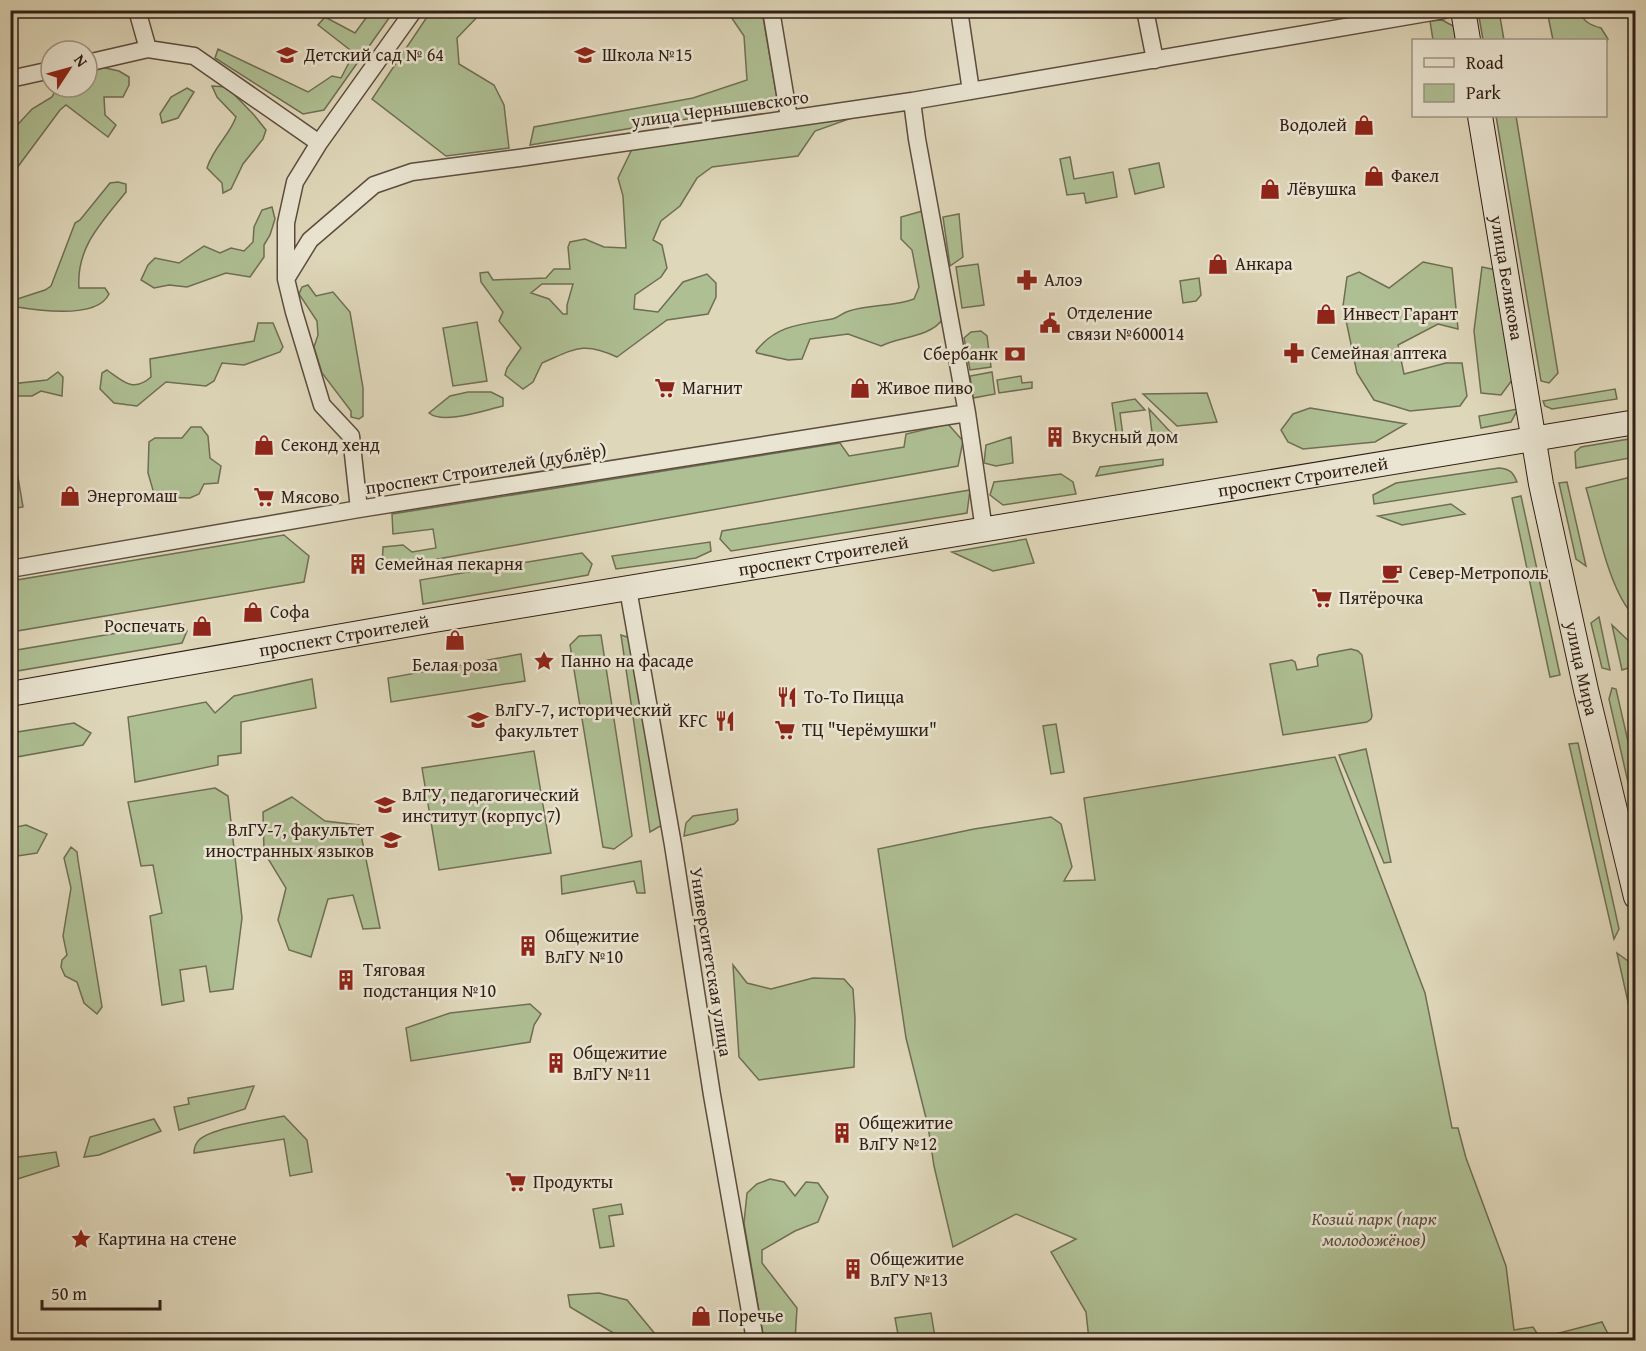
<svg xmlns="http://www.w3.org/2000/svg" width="1646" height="1351" font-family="'Gentium Book Plus',serif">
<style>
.green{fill:#aebf93;stroke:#6f6e54;stroke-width:1.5;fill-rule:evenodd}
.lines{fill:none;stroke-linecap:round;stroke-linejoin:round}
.street-casing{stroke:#5c4c3e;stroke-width:19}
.secondary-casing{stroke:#301e15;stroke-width:26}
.street{stroke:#eae5d2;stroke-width:16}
.secondary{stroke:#eae5d2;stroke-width:24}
.labels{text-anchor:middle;stroke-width:5;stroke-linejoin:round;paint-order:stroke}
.poi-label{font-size:18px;fill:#301e15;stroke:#eae5d2;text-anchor:start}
.street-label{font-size:18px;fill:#301e15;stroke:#eae5d2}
.park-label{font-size:18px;font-style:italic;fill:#564e3b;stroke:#eae5d2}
</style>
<rect width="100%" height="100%" fill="#dfd7ba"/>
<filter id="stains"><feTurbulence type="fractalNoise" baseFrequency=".00333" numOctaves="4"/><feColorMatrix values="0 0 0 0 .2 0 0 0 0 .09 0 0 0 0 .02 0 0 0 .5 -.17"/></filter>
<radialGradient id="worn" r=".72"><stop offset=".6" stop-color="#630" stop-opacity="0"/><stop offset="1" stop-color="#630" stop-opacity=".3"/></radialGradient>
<path class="green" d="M 371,11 L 394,11 L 324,110 L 303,114 L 215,58 L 218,49 L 308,92 L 332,76 L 341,78 L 354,53 L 318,25 L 325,17 L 355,33 Z
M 431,11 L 483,11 L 457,38 L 459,64 L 494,85 L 504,105 L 509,148 L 446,156 L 372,99 Z
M 727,11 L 762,11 L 778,104 L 530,145 L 534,127 L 693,98 L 747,80 L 744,36 Z
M 1478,11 L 1499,11 L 1504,40 L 1483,40 Z
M 1547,11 L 1579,11 C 1584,22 1590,25 1601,28 L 1608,39 L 1606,42 L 1606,40 L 1553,40 Z
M 1442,20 L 1455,27 L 1457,40 L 1433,40 L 1430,21 Z
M 101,67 L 119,71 L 129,77 L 129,85 L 123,97 L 104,97 L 105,115 L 116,125 L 108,137 L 66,105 L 60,110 L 11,176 L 10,133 L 32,109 L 52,97 L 57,87 L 87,87 L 87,71 Z
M 212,86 L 227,87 L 254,115 L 266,130 L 263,139 L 243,164 L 231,189 L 223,193 L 222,183 L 207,168 C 213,148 229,136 236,117 L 217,97 Z
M 187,88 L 194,92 L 178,118 L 162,123 L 160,114 L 171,97 Z
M 874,110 L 815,131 L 798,156 L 712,167 L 697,178 L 680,206 L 661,221 L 653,240 L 662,245 L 667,268 L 661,277 L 635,295 L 634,309 L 658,312 L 683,282 L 707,274 L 716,283 L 716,297 L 708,314 L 667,320 L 617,357 C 583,341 575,349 542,363 L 533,382 L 523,389 L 505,375 L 507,368 L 521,348 L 499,321 L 503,312 L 481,282 L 480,273 L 488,272 L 493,280 L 546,278 L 554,269 L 570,269 L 568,247 L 570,242 L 585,239 L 604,247 L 626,248 L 623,196 L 618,178 L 634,145 ZM 542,284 L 573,284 L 567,305 L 567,314 L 563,314 L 549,299 L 531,293 Z
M 1496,116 L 1516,116 L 1558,373 L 1549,383 L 1541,381 Z
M 1070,157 L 1074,179 L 1113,172 L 1117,197 L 1086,203 L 1084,193 L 1067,195 L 1060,159 Z
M 1159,163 L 1164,187 L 1135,194 L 1129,169 Z
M 118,182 L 126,184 L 126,192 C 102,222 76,247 79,288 L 105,288 L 109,294 C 97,320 34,310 11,306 L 11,301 L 45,290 L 51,286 L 75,223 L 80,220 L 110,183 Z
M 272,207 L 275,219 L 270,235 L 264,245 L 264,257 L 250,277 L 226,273 L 187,287 L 169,285 L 154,288 L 141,280 L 148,265 L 155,258 L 179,263 L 204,246 L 220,253 L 231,248 L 244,251 L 253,242 L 254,227 L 262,210 Z
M 926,210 L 943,319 C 929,338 900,336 881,346 L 848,334 L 810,339 L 802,359 L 788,360 L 757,353 L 756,351 C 776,325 802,324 832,319 C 838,318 842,313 849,311 C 870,304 893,307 914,299 L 919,287 L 912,250 L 901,239 L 901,217 Z
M 959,214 L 963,257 L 950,266 L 943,217 Z
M 1423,262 L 1452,268 L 1458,329 L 1438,324 L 1398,345 L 1404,374 L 1446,363 L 1462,363 L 1467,396 L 1460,406 L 1410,411 L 1374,400 L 1357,373 L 1343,306 L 1347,277 L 1359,272 L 1389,288 Z
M 978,264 L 984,305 L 962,308 L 956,267 Z
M 1482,267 L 1496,270 L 1515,376 L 1501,395 L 1481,393 L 1474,331 Z
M 1199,278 L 1201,295 L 1196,301 L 1183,303 L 1180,281 Z
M 308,285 L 316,296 L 333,292 L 350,312 L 363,388 L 363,416 L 359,419 L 351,417 L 351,411 L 322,373 L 314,347 L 318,335 L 317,321 L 299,294 L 302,287 Z
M 477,322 L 487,381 L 453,386 L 443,328 Z
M 258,323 L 273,323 L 283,347 L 280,352 L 244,365 L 222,363 L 214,381 L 206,386 L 166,382 L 137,406 L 114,403 L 100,389 L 102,373 L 107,370 C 123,381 133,393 151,377 L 150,359 L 254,341 Z
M 981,331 L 987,336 L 991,367 L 970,370 L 964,338 L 971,332 Z
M 58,372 L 63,377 L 62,396 L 41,391 L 32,396 L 11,396 L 11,384 L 47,380 Z
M 992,372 L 995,394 L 973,398 L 970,376 Z
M 1021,376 L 1022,383 L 1032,382 L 1032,388 L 999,393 L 997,380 Z
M 1615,389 L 1617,399 L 1552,409 L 1545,406 L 1543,401 Z
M 468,392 L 491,392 L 503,398 L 503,406 C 485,410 443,425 429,413 L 450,396 Z
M 1207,393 L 1217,422 L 1177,426 L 1143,394 Z
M 1135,399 L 1145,410 L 1120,413 L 1124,444 L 1118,445 L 1112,403 Z
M 1310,408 L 1406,424 L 1375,442 L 1303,449 L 1288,442 L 1281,430 L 1293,414 Z
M 1149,409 L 1177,439 L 1153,440 Z
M 1518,409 L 1511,422 L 1481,428 L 1479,416 Z
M 948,424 L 963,441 L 958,466 L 382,569 L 383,547 L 403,545 L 412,552 L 436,548 L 433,529 L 393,534 L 392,514 L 840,443 L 849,456 L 904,447 L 906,434 Z
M 191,427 L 201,427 L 208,436 L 210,458 L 221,466 L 218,483 L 204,484 L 199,494 L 190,498 L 155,497 L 148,473 L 149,442 L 155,438 L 182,438 Z
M 1011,437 L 1013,463 L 996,466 L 984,463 L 986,445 Z
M 1635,438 L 1635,457 L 1576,468 L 1575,452 L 1581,447 Z
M 1163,459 L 1163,465 L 1096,476 L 1100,467 Z
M 16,466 L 23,507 L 11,509 L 11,467 Z
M 1499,468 C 1510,469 1513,472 1517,482 L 1374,504 L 1373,495 L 1396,483 Z
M 1061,474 L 1073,482 L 1076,494 L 1003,505 L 990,495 L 994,482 Z
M 1635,476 L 1636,476 L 1635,617 C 1609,592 1597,524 1586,488 Z
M 1567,482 L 1586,566 L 1576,559 L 1559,483 Z
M 970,490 L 967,513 L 731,551 L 720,539 L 722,531 Z
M 1521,496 L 1560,675 L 1550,677 L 1512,498 Z
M 1451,504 L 1465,514 L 1402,525 L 1378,516 Z
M 284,535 L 309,556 L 304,582 L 11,632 L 11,581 Z
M 1026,539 L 1034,563 L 993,571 L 952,552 Z
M 710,542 L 711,551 L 696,558 L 616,569 L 612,556 Z
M 582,553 L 592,564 L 588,575 L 423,604 L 420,580 Z
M 1599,617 L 1610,670 L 1602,668 L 1591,623 Z
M 182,622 L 187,631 L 182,643 L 11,672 L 11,651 Z
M 1612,625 L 1635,647 L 1635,666 L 1622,670 Z
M 601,635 L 632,836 L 614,849 L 603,847 L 570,645 L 579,636 Z
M 621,635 L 633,639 L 662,825 L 650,832 Z
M 1351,649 L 1358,651 L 1362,655 L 1372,716 L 1371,719 L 1367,722 L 1283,735 L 1270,664 L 1292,660 L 1295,662 L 1297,670 L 1318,666 L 1317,658 L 1319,655 Z
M 521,654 L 525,681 L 391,702 L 388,678 Z
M 312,679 L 316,708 L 241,722 L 241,753 L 218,756 L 218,765 L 135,782 L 128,717 L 206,702 L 215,713 L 234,696 Z
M 1612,688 L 1616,689 L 1635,772 L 1635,813 L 1609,699 Z
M 74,723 L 91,733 L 83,745 L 11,758 L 11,733 Z
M 1056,724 L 1064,772 L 1051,774 L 1043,726 Z
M 1578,743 L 1619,929 L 1614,939 L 1569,744 Z
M 1366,749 L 1391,862 L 1384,863 L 1339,755 Z
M 534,751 L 551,853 L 439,870 L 422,768 Z
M 1335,757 L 1425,993 L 1452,1128 L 1458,1128 L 1466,1158 L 1506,1266 L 1514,1330 L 1533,1327 L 1540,1338 L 1602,1322 L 1611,1340 L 1089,1340 L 1086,1312 L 1051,1252 L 1076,1239 L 1016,1214 L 953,1247 L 934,1166 L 928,1126 L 906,1038 L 878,849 L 974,829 L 1051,817 L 1061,824 L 1072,867 L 1064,881 L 1095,880 L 1084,798 Z
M 215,788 L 228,796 L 242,918 L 233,989 L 210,992 L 206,966 L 180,970 L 184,1001 L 162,1005 L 150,916 L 162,913 L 153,865 L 141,866 L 128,802 Z
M 292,797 L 325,821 L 359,825 L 380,928 L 363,929 L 353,895 L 328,899 L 311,957 L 289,950 L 278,920 L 286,888 L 264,852 L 263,812 Z
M 737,809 L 738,820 L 734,824 L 684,836 L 686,823 L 693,816 Z
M 26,825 L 47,834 L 37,853 L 11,857 L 11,828 Z
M 71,847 L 77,852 L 78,860 L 102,1007 L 97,1014 L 84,1003 L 77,982 L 65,976 L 61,967 L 62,960 L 67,955 L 63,936 L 71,888 L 64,858 Z
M 641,861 L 645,893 L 637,893 L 634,881 L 562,894 L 561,876 Z
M 1617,953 L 1628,961 L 1635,993 L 1635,1033 Z
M 733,965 L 747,983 L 771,989 L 813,978 L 844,979 L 853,989 L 855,1018 L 854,1067 L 759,1080 L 739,1057 Z
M 530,1004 L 541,1014 L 534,1025 L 530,1042 L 411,1061 L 406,1028 L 450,1013 Z
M 254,1086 L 245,1109 L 179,1130 L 174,1107 L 189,1104 L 188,1098 Z
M 284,1116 L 307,1140 L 312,1172 L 290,1176 L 284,1139 L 194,1153 C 194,1147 195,1144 199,1140 C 211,1128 265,1120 284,1116 Z
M 154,1119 L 161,1131 L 99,1155 L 84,1157 L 90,1137 Z
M 56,1152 L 59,1166 L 11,1181 L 11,1158 Z
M 770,1179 L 784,1182 L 795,1196 L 806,1182 L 818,1183 L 828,1197 L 818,1222 L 795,1231 L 762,1250 L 762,1263 L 797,1308 L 795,1340 L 764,1340 L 744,1223 L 747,1193 L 757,1184 Z
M 621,1204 L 623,1214 L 609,1216 L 614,1246 L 600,1248 L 593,1209 Z
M 599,1293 L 627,1300 L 656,1335 L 674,1340 L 625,1340 L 570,1307 L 568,1295 Z
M 931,1313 L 935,1337 L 899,1340 L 895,1318 Z"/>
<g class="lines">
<g class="street-casing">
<path id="street" d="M 137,10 L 148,49
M 771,10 L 789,118
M 959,10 L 971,91
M 1145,10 L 1155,60
M 87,63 L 148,49 L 194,56 L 319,143
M 10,79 L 51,70
M 912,101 L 917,139 L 967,413 L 984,530
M 286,279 L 310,240 L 374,185 L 412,172 L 519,158 L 912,101 L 1444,10
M 359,509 L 351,436 L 322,405 L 294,312 L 286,279 L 286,223 L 295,182 L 319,143 L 414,10
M 10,569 L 359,509 L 967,413
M 628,589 L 673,845 L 712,1095 L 755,1340"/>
</g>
<g class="secondary-casing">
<g id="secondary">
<path d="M 1463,10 L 1468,40"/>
<path id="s1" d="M 1480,116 L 1541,484 L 1586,690 L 1636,897"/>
<path id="s2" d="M 10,694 L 434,620 L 1636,422"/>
</g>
</g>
<use href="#street" class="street"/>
<use href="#secondary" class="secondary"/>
</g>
<defs>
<g id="school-bare" transform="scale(1.62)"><path d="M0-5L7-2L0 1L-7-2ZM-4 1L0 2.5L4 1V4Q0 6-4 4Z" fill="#8f2418" stroke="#eae5d2" stroke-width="2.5" paint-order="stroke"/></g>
<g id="shop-bare" transform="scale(1.62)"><path d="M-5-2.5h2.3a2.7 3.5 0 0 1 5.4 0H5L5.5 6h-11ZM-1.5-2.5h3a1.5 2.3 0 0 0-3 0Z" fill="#8f2418" stroke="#eae5d2" stroke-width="2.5" paint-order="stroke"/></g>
<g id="pharmacy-bare" transform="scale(1.62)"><path d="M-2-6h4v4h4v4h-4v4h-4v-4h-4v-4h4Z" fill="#8f2418" stroke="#eae5d2" stroke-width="2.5" paint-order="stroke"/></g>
<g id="civic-bare" transform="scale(1.62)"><path d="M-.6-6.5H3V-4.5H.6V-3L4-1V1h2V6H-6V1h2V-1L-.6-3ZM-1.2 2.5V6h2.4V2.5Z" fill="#8f2418" stroke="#eae5d2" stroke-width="2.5" paint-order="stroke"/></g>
<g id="bank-bare" transform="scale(1.62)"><path d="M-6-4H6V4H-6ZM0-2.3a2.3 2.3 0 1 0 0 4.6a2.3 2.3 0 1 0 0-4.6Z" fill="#8f2418" stroke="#eae5d2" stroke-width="2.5" paint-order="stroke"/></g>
<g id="supermarket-bare" transform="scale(1.62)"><path d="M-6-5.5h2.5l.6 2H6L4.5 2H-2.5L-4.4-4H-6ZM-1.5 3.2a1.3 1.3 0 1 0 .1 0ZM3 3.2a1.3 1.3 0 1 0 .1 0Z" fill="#8f2418" stroke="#eae5d2" stroke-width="2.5" paint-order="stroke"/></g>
<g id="building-bare" transform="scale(1.62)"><path d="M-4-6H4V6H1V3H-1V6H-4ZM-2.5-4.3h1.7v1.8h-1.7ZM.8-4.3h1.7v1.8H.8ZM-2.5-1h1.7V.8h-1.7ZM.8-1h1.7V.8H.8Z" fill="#8f2418" stroke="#eae5d2" stroke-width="2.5" paint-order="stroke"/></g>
<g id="cafe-bare" transform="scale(1.62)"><path d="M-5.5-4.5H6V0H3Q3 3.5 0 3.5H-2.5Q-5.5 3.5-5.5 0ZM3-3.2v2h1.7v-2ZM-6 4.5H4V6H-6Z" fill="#8f2418" stroke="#eae5d2" stroke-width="2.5" paint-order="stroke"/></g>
<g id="sight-bare" transform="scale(1.62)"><path d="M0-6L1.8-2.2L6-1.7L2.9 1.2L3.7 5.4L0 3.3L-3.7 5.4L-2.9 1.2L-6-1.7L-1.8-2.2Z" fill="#8f2418" stroke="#eae5d2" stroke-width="2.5" paint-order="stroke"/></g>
<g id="restaurant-bare" transform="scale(1.62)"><path d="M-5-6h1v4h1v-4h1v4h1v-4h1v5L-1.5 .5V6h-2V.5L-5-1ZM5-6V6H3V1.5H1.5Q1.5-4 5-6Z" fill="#8f2418" stroke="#eae5d2" stroke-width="2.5" paint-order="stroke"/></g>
<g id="university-bare" transform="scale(1.62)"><path d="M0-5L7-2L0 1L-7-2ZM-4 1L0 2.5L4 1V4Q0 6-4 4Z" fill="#8f2418" stroke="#eae5d2" stroke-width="2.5" paint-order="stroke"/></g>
</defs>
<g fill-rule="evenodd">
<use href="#school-bare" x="287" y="55"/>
<use href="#school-bare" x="585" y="55"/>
<use href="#shop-bare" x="1364" y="125"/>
<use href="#shop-bare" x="1374" y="176"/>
<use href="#shop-bare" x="1270" y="189"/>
<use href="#shop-bare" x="1218" y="264"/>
<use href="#pharmacy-bare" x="1027" y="280"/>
<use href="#shop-bare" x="1326" y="314"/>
<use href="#civic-bare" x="1050" y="323"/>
<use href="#pharmacy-bare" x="1294" y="353"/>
<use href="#bank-bare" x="1015" y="354"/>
<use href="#supermarket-bare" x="665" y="388"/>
<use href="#shop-bare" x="860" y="388"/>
<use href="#building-bare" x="1055" y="437"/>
<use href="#shop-bare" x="264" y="445"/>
<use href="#shop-bare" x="70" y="496"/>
<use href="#supermarket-bare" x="264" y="497"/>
<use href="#building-bare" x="358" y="564"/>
<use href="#cafe-bare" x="1392" y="573"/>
<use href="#supermarket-bare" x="1322" y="598"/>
<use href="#shop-bare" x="253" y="612"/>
<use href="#shop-bare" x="202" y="626"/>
<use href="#shop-bare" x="455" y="640"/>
<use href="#sight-bare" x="544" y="661"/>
<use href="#restaurant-bare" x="787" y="697"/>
<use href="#university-bare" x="478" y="720"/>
<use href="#restaurant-bare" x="725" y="721"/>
<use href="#supermarket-bare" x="785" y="730"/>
<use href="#university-bare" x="385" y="805"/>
<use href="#university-bare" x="391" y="840"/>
<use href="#building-bare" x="528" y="946"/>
<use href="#building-bare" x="346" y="980"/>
<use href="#building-bare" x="556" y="1063"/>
<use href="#building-bare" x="842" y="1133"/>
<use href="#supermarket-bare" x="516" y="1182"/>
<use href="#sight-bare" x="81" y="1239"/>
<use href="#building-bare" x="853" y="1269"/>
<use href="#shop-bare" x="701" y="1316"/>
</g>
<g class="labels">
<g class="poi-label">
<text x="304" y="61">Детский сад № 64</text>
<text x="602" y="61">Школа №15</text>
<text x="1347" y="131" text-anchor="end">Водолей</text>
<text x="1391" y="182">Факел</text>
<text x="1287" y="195">Лёвушка</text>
<text x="1235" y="270">Анкара</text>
<text x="1044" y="286">Алоэ</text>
<text x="1067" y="319">Отделение<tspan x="1067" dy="21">связи №600014</tspan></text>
<text x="1343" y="320">Инвест Гарант</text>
<text x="1311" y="359">Семейная аптека</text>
<text x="998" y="360" text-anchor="end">Сбербанк</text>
<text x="682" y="394">Магнит</text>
<text x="877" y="394">Живое пиво</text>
<text x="1072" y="443">Вкусный дом</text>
<text x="281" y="451">Секонд хенд</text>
<text x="87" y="502">Энергомаш</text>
<text x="281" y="503">Мясово</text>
<text x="375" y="570">Семейная пекарня</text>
<text x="1409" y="579">Север-Метрополь</text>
<text x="1339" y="604">Пятёрочка</text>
<text x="270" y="618">Софа</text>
<text x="185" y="632" text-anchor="end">Роспечать</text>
<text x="561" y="667">Панно на фасаде</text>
<text x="455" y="671" text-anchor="middle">Белая роза</text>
<text x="804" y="703">То-То Пицца</text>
<text x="495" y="716">ВлГУ-7, исторический<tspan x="495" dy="21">факультет</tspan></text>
<text x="708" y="727" text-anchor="end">KFC</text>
<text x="802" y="736">ТЦ "Черёмушки"</text>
<text x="402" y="801">ВлГУ, педагогический<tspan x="402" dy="21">институт (корпус 7)</tspan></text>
<text x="374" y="836" text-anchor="end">ВлГУ-7, факультет<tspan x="374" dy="21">иностранных языков</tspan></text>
<text x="545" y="942">Общежитие<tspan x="545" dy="21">ВлГУ №10</tspan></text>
<text x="363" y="976">Тяговая<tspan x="363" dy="21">подстанция №10</tspan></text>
<text x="573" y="1059">Общежитие<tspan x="573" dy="21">ВлГУ №11</tspan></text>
<text x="859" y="1129">Общежитие<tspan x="859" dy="21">ВлГУ №12</tspan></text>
<text x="533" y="1188">Продукты</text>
<text x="98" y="1245">Картина на стене</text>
<text x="870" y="1265">Общежитие<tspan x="870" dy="21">ВлГУ №13</tspan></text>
<text x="718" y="1322">Поречье</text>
</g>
<g class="street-label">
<text transform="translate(720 109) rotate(-8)" y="6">улица Чернышевского</text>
<text dy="6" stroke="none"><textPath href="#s1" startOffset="164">улица Белякова</textPath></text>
<text transform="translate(486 469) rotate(-9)" y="6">проспект Строителей (дублёр)</text>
<text dy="6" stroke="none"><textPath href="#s2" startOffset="1311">проспект Строителей</textPath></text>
<text dy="6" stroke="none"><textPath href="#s2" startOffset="825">проспект Строителей</textPath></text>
<text dy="6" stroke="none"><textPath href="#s2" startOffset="339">проспект Строителей</textPath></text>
<text dy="6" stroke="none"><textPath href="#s1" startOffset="562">улица Мира</textPath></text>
<text transform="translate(711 962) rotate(81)" y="6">Университетская улица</text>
</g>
<g class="park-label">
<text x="1374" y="1225">Козий парк (парк<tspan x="1374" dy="21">молодожёнов)</tspan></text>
</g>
</g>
<rect width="1646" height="1351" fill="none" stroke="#dfd7ba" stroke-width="36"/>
<rect x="12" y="12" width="1622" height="1327" fill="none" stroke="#301e15" stroke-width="3"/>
<rect x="18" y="18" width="1610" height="1315" fill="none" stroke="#301e15" stroke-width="1.5"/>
<rect x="1412" y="39" width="195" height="78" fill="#eae5d2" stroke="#a09586" stroke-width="1.5"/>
<rect x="1424" y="58" width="30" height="9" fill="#eae5d2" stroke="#a09586" stroke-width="1.5"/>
<text x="1466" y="69" font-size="18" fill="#301e15">Road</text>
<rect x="1424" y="84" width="30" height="18" fill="#aebf93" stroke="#a09586" stroke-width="1.5"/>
<text x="1466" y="99" font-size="18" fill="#301e15">Park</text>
<g transform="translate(69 69) rotate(54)"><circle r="28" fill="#eae5d2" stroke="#a09586" stroke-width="1.5"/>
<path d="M0-4.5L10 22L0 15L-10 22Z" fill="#8f2418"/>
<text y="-9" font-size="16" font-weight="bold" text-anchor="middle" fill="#301e15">N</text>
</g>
<path d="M42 1300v9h118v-9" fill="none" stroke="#301e15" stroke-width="3"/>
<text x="51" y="1300" font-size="18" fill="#301e15" stroke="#eae5d2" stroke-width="4.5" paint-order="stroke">50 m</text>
<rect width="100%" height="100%" filter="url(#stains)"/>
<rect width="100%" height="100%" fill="url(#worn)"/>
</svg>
